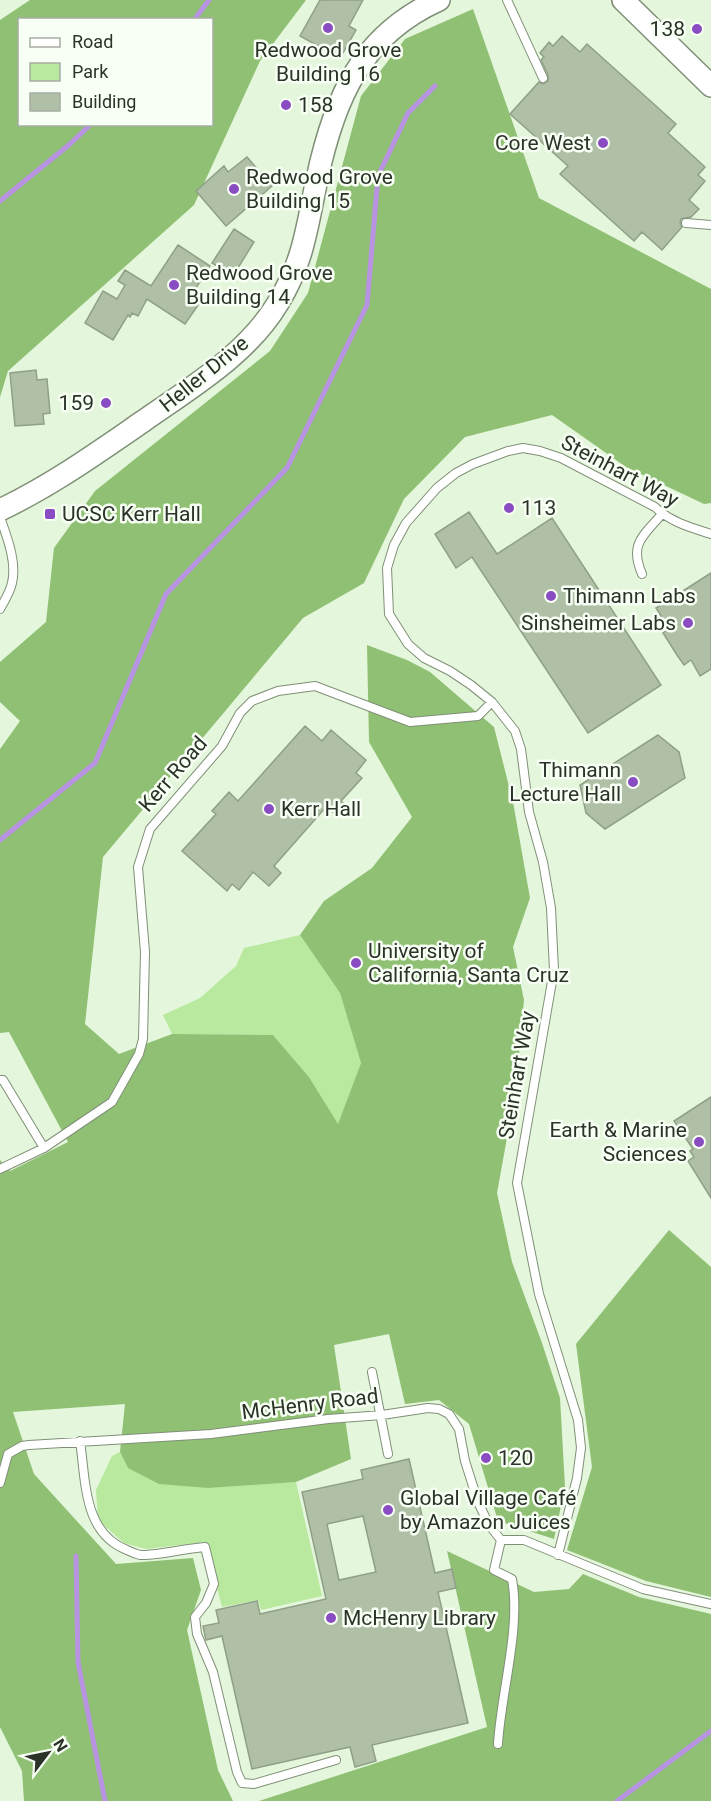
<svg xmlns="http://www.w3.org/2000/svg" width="711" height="1801" font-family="Roboto,sans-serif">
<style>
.green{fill:#b8e99e}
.forest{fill:#8fc073;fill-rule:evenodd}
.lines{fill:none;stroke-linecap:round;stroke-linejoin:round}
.stream{stroke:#b793e1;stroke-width:5}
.building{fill:#afc0a6;stroke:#8fa087;stroke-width:1.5;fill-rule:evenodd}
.service-casing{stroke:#809078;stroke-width:10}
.secondary-casing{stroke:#809078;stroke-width:24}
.service{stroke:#fff;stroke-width:8}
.secondary{stroke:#fff;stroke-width:21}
.poi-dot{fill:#8a4cc2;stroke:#f8fff4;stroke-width:2}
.labels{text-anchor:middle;stroke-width:5;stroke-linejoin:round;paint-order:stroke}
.poi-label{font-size:21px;fill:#2b3228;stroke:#f8fff4;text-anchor:start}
.street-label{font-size:21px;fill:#2b3228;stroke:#f8fff4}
</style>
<rect width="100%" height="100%" fill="#e4f6db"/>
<path class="green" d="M 300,935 L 340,993 L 361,1063 L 338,1125 L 309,1077 L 273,1035 L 172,1034 L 163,1015 L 200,998 L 236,966 L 244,948 Z
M 120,1452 L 128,1468 L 209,1488 L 296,1482 L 322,1596 L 261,1610 L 258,1600 L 222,1607 L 205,1542 L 146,1549 L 124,1543 L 98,1520 L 96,1490 L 112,1456 Z"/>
<path class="forest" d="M 30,0 L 306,0 L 260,61 L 194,205 L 8,371 L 0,397 L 0,20 ZM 20,20 L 212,20 L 212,124 L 20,124 Z
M 473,9 L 539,198 L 711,289 L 711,503 L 704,504 L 626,467 L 552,415 L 465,437 L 404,499 L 364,583 L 303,618 L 103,857 L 85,1024 L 119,1054 L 172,1034 L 273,1035 L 309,1077 L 338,1124 L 361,1063 L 340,993 L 300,935 L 324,901 L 372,868 L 412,817 L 369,742 L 367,645 L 407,660 L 430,672 L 494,727 L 513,802 L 530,898 L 513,947 L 524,1000 L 516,1088 L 497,1193 L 512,1262 L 542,1343 L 560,1398 L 565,1487 L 554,1539 L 498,1521 L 469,1424 L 439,1400 L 405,1404 L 389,1334 L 334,1345 L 351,1459 L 296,1482 L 209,1488 L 159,1484 L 128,1468 L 120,1452 L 125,1404 L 13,1412 L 34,1474 L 116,1564 L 193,1558 L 201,1590 L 187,1630 L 218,1770 L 233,1801 L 24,1801 L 22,1771 L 0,1727 L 0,1160 L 10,1171 L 68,1142 L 9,1032 L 0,1033 L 0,749 L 20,721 L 0,702 L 0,662 L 46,622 L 54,548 L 95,491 L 270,351 L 308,293 L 361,96 L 405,39 Z
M 669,1230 L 711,1267 L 711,1597 L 646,1581 L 567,1550 L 592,1467 L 576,1344 Z
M 447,1551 L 534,1592 L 569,1589 L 583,1574 L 639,1597 L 711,1614 L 711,1801 L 259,1801 L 487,1727 Z"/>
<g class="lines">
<path class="stream" d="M 194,20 L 209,0
M 0,201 L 70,144 L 91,124
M 0,840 L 95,763 L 166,594 L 287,468 L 367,305 L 378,176 L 408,113 L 435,86
M 76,1556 L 78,1662 L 105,1801
M 617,1801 L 711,1731"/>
</g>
<path class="building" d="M 320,0 L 363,0 L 349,26 L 356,30 L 340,58 L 300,36 Z
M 562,36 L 580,52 L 587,44 L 676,124 L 668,133 L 705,167 L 698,175 L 705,181 L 689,200 L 699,209 L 691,217 L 681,219 L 680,223 L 682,227 L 662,250 L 642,232 L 634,241 L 560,174 L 568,166 L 510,114 L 539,82 L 543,84 L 548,81 L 548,75 L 541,60 L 544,57 L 540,53 L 549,42 L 553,46 Z
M 247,157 L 272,186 L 226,226 L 196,191 L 224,166 L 228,172 Z
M 234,229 L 254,242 L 233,276 L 212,263 Z
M 178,245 L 210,266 L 194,291 L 196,292 L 193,296 L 201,301 L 185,324 L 147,299 L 138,316 L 132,313 L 130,317 L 128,315 L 113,340 L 85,323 L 103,291 L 117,299 L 125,285 L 118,281 L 125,270 L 151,286 Z
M 36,370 L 37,380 L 47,379 L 50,413 L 43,414 L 44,424 L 15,426 L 10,373 Z
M 469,512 L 497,554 L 552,518 L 661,685 L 588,733 L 472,557 L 456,568 L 435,534 Z
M 711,573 L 711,669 L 700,676 L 691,660 L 684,665 L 677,655 L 663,633 L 669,629 L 656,608 Z
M 305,726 L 322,741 L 331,730 L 366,760 L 356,773 L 362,778 L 341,801 L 347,806 L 338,816 L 326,807 L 274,866 L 281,873 L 269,886 L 253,872 L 239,890 L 232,884 L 227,891 L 182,851 L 216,814 L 212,811 L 229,792 L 238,801 Z
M 658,735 L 679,752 L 685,778 L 605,829 L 586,813 L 580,785 Z
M 711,1097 L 711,1198 L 688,1161 L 694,1157 L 690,1151 L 693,1149 L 674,1121 Z
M 409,1459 L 435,1573 L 452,1569 L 456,1588 L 438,1592 L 468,1723 L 372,1745 L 376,1761 L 355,1767 L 350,1747 L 252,1769 L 222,1636 L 206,1640 L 203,1626 L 219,1623 L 216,1610 L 257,1601 L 260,1614 L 326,1599 L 302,1492 L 363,1479 L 361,1470 ZM 363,1516 L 376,1572 L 339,1580 L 327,1524 Z"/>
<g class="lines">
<g class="service-casing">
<path id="service" d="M 507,0 L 543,78
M 686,223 L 711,225
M 0,517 C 7,537 17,562 12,583 C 10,592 4,602 0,609
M 642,574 C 629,544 643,536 662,514
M 0,1080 L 3,1080 L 44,1148
M 0,1169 L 44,1148 L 112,1102 L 139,1054 L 143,1039 L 145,952 L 138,867 L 150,829 L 222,746 L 240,713 L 252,701 L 278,691 L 315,686 L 410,722 L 478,716 L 492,702
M 372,1372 L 388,1454
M 80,1441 C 86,1481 83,1533 127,1550 C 131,1552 136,1554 140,1555 C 157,1556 187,1548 205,1547 L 214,1584 L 206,1603 L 195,1617 L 197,1634 L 213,1672 L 237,1772 L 242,1783 L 254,1784 L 336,1760
M 0,1483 L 8,1454 L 22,1446 L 29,1445 L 211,1434 L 328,1419 L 382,1415 L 428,1408 L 439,1409 L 449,1414 L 459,1429 L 465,1461 L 478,1502 L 489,1525 L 501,1540 L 524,1540 L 643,1589 L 711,1604
M 558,1555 L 577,1478 L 581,1448 L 578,1420 L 539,1294 L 517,1183 L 554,970 L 551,908 L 543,862 L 529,812 L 521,749 L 515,731 L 492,702 L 471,685 L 450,671 L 424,658 L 408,644 L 389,614 L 387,568 L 394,545 L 406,523 L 437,488 L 456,473 L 473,464 L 508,451 L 523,448 L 540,451 L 561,458 L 655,507 C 670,522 692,528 711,534
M 498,1744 C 501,1693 521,1628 512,1579 L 494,1570 L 501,1540"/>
</g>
<g class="secondary-casing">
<path id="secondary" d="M 623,0 L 711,86
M 0,510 C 52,485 94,455 142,422 C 190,388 247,355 278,303 C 304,261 307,226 317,179 C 334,99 361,35 439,0"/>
</g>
<use href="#service" class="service"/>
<use href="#secondary" class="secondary"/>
</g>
<g class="poi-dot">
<circle cx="328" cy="28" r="6"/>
<circle cx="697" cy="29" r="6"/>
<circle cx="286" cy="105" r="6"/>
<circle cx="603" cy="143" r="6"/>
<circle cx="234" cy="189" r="6"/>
<circle cx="174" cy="285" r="6"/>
<circle cx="106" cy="403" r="6"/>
<circle cx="509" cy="508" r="6"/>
<rect x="44" y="508" width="12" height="12" rx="3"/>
<circle cx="551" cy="596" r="6"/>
<circle cx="688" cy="623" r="6"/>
<circle cx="633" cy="782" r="6"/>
<circle cx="269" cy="809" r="6"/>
<circle cx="356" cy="963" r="6"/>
<circle cx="699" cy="1142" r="6"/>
<circle cx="486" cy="1458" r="6"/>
<circle cx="388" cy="1510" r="6"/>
<circle cx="331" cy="1618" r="6"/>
</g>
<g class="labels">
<g class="poi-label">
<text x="685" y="36" text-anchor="end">138</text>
<text x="328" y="57" text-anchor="middle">Redwood Grove<tspan x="328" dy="24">Building 16</tspan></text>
<text x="298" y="112">158</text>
<text x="591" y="150" text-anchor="end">Core West</text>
<text x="246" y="184">Redwood Grove<tspan x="246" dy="24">Building 15</tspan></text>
<text x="186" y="280">Redwood Grove<tspan x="186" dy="24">Building 14</tspan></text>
<text x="94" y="410" text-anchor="end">159</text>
<text x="521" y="515">113</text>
<text x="62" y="521">UCSC Kerr Hall</text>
<text x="563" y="603">Thimann Labs</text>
<text x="676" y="630" text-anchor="end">Sinsheimer Labs</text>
<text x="621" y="777" text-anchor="end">Thimann<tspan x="621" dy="24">Lecture Hall</tspan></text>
<text x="281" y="816">Kerr Hall</text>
<text x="368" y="958">University of<tspan x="368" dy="24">California, Santa Cruz</tspan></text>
<text x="687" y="1137" text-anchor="end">Earth &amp; Marine<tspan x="687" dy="24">Sciences</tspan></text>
<text x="498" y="1465">120</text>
<text x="400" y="1505">Global Village Café<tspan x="400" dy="24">by Amazon Juices</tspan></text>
<text x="343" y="1625">McHenry Library</text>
</g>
<g class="street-label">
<text transform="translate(204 374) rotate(-39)" y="7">Heller Drive</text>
<text transform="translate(620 471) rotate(28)" y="7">Steinhart Way</text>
<text transform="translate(173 774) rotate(-49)" y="7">Kerr Road</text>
<text transform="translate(517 1075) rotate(-80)" y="7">Steinhart Way</text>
<text transform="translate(310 1404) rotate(-7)" y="7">McHenry Road</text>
</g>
</g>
<rect x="18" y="18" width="195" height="108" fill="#f8fff4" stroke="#a6ada2" stroke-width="1.5"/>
<rect x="30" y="38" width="30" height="9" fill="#ffffff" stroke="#a6ada2" stroke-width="1.5"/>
<text x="72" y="48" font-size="18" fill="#2b3228">Road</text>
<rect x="30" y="63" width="30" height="18" fill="#b8e99e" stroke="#a6ada2" stroke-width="1.5"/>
<text x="72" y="78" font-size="18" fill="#2b3228">Park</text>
<rect x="30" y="93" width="30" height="18" fill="#afc0a6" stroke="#a6ada2" stroke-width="1.5"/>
<text x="72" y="108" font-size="18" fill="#2b3228">Building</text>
<g transform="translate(48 1753) rotate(58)" stroke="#f8fff4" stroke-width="4.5" paint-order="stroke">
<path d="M0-4.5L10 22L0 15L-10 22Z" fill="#2b3228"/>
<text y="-9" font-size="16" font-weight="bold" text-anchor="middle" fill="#2b3228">N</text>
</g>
</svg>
